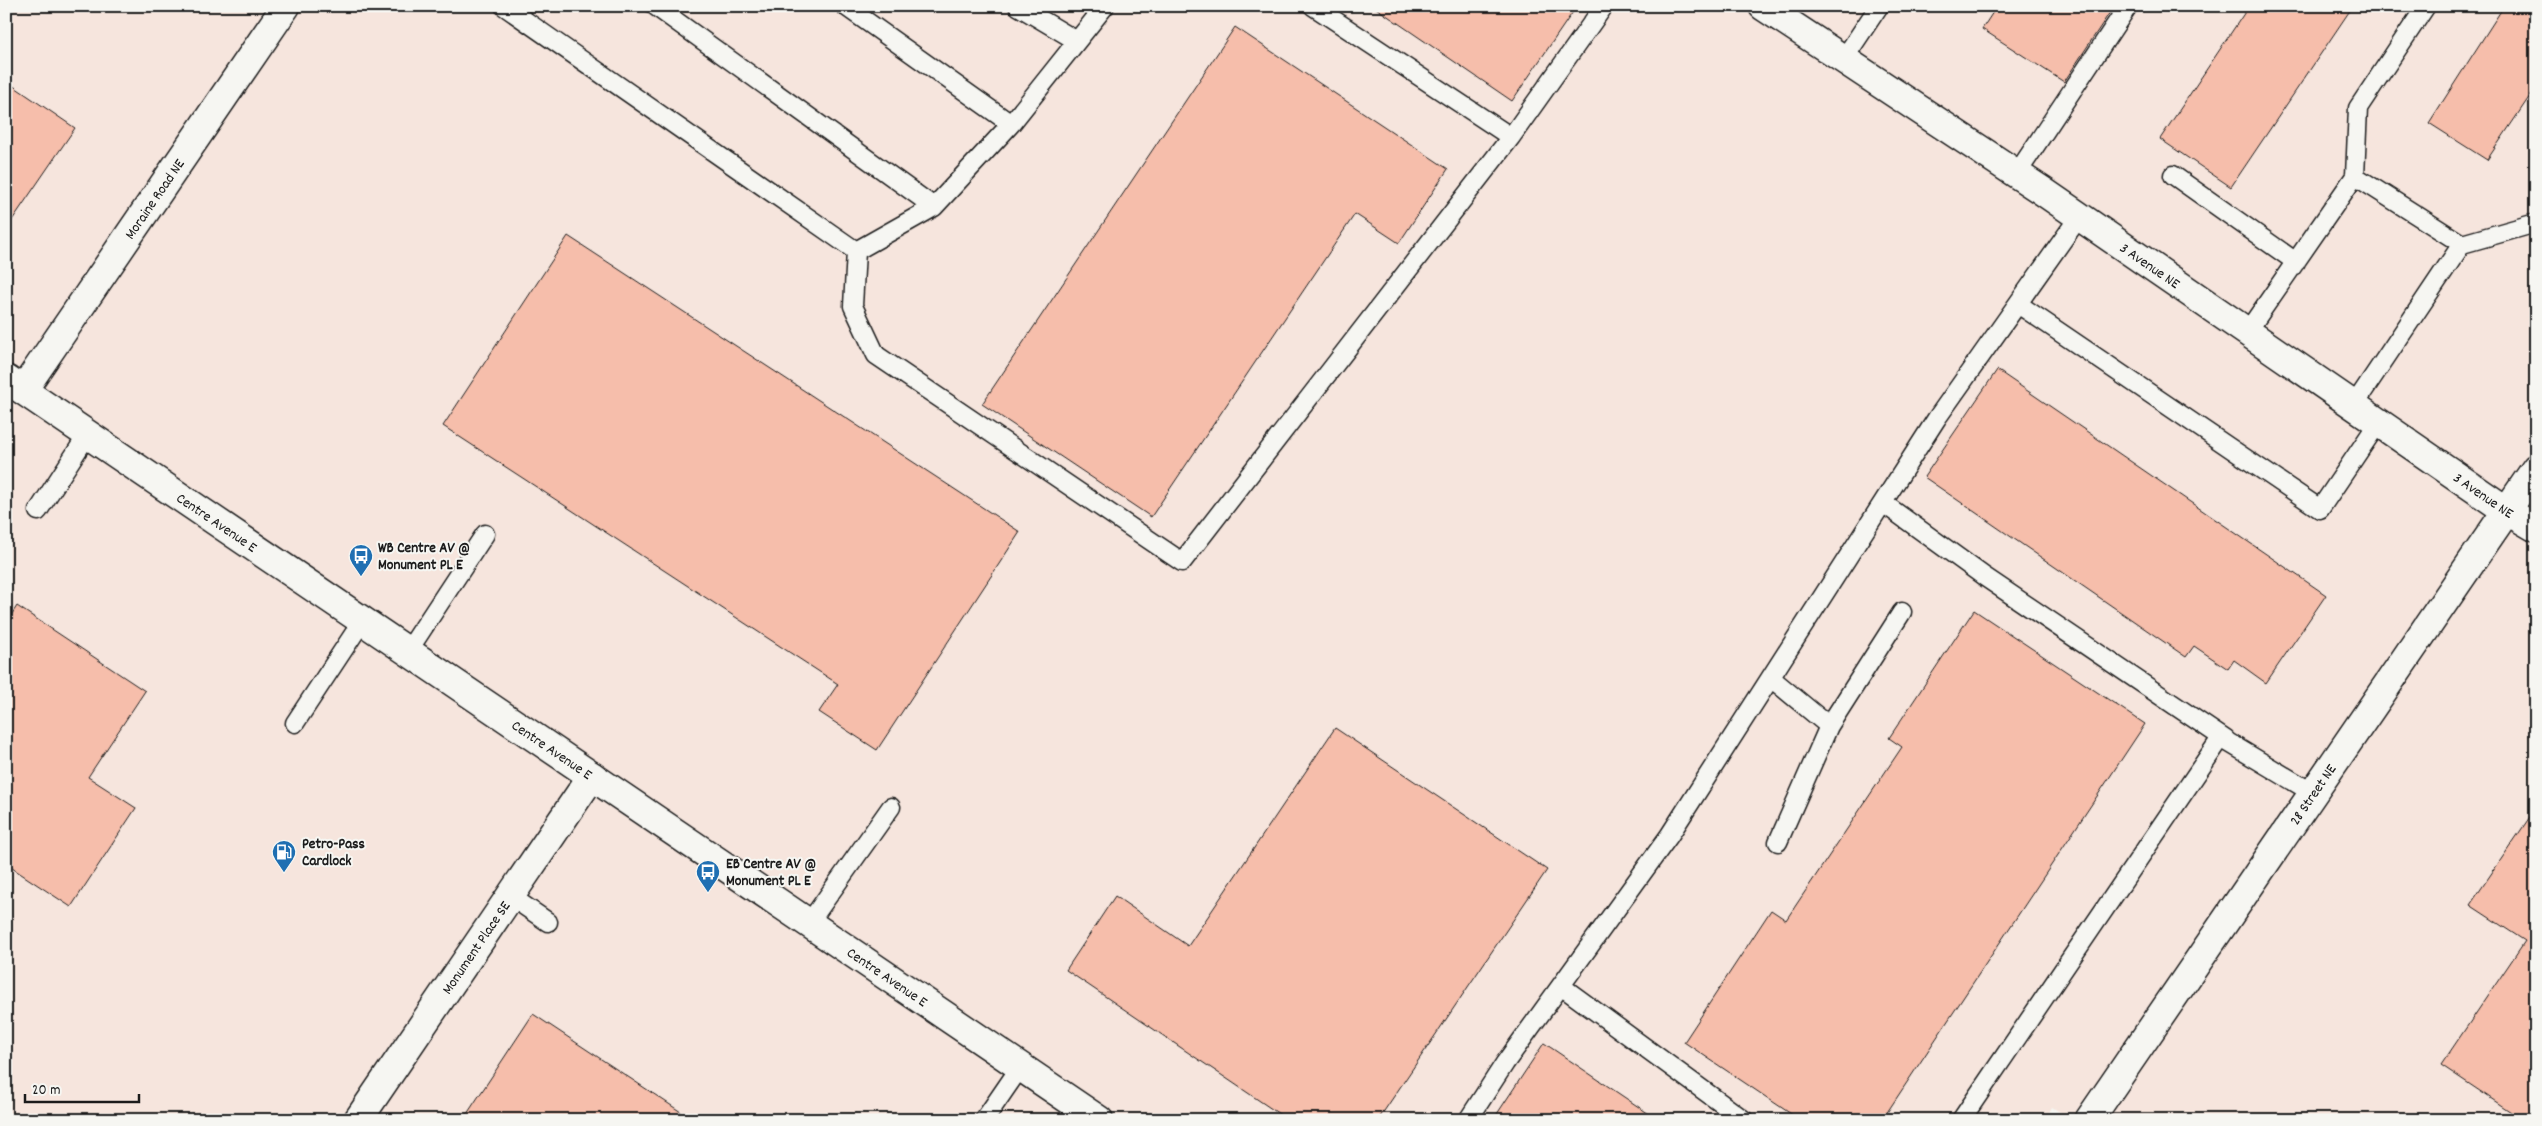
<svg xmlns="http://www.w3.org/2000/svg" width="2542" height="1126" font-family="Dekko,sans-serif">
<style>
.built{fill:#f6e5dd}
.building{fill:#f6beab;stroke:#1c1c1c}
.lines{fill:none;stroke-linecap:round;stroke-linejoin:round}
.service-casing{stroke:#1c1c1c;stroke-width:21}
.minor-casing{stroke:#1c1c1c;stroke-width:31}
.tertiary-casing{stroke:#1c1c1c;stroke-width:31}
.service{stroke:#f6f6f2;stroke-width:18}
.minor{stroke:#f6f6f2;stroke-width:28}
.tertiary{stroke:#f6f6f2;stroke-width:28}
.labels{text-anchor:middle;stroke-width:4;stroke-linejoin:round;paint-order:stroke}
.street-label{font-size:15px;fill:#1c1c1c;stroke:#f6f6f2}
.poi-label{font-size:15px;font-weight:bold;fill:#1c1c1c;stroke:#f6f6f2;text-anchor:start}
</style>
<rect width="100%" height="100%" fill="#f6f6f2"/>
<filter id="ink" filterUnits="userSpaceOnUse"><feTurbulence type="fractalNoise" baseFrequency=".02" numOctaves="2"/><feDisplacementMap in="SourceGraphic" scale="10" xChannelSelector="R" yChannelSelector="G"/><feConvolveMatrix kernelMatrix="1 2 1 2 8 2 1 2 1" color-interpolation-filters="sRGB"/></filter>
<g filter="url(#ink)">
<path class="built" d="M 6,6 L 2536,6 L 2536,1120 L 2072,1120 L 2052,1107 L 2045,1120 L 6,1120 Z"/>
<path class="building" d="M 1373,6 L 1577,6 L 1512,101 Z
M 1997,6 L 2114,6 L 2064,82 L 1982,29 Z
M 2249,6 L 2353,6 L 2231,187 L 2160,139 Z
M 2504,6 L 2536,6 L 2536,87 L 2487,160 L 2429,123 Z
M 1235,27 L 1448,169 L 1399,243 L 1355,214 L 1151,517 L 982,404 Z
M 6,81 L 75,128 L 6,229 Z
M 568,236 L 1020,532 L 877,750 L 819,712 L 838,684 L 443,426 Z
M 1997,370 L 2326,595 L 2266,683 L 2234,660 L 2228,669 L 2194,646 L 2186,657 L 1924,477 Z
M 17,606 L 145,691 L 88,777 L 136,808 L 71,907 L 6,864 L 6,623 Z
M 1974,610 L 2145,724 L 1882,1120 L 1800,1120 L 1684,1042 L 1771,910 L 1786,920 L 1902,747 L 1889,738 Z
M 1335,728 L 1547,870 L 1378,1120 L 1288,1120 L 1066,970 L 1115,896 L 1188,946 Z
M 2536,808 L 2536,1120 L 2523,1120 L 2441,1065 L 2525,941 L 2470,905 Z
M 533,1014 L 681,1112 L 676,1120 L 463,1120 Z
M 1544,1043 L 1658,1120 L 1493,1120 Z"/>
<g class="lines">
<g class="service-casing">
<path id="service" d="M 504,6 L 856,251 L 934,207 L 1011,124 L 1105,6
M 655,6 L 934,207
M 845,6 L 1011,124
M 1018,6 L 1077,41
M 1313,6 L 1511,137 L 1604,6
M 1843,60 L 1879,6
M 2016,175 L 2128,6
M 2173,175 L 2296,262
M 2355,176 L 2358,108 L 2426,6
M 2462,244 L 2536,223
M 856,251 L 853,306 L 876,355 L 1182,562 L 1511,137
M 2018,304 L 2320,509 L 2378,423
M 2247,332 L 2355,176 L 2462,244 L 2354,405
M 1883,503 L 1985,577 L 2226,740
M 38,511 L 88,434
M 408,651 L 485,534
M 1771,678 L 1829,726 L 1902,612
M 295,723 L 363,620
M 1778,842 L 1829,726
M 510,896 L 548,922
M 809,923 L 891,807
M 1561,986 L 1744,1120
M 984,1120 L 1021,1066
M 1468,1120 L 1505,1063 L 1669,836 L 1937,418 L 2079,217
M 1961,1120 L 2221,738 L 2313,793"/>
</g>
<g class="minor-casing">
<g id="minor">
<path id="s1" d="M 1763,6 L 2044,192 L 2507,511 L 2536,528"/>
<path id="s2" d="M 23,390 L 286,6"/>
<path id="s3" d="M 358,1120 L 592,776"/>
</g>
</g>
<g class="tertiary-casing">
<g id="tertiary">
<path id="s4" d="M 6,379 L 1099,1120"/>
<path id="s5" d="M 2089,1120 L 2536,468"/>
</g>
</g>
<use href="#service" class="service"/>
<use href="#minor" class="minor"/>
<use href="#tertiary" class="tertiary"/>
</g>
</g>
<defs>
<g id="bus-pin" transform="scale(1.25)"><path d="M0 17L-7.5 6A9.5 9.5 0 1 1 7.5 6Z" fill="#1f6fb2" stroke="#f6f6f2"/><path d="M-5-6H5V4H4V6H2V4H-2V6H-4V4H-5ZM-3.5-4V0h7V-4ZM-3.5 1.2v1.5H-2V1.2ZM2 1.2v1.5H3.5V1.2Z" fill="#fff"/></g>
<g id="fuel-pin" transform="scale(1.25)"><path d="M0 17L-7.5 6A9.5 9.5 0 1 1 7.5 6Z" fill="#1f6fb2" stroke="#f6f6f2"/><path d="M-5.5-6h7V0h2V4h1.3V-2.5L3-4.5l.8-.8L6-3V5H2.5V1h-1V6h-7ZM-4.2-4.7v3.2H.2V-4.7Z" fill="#fff"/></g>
</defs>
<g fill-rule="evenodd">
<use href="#bus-pin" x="361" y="556"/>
<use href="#fuel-pin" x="284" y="852"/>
<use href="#bus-pin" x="708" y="872"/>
</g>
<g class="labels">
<g class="street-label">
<text dy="5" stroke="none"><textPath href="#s2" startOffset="232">Moraine Road NE</textPath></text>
<text dy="5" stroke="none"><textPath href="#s1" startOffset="466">3 Avenue NE</textPath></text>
<text dy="5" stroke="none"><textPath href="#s1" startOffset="871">3 Avenue NE</textPath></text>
<text dy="5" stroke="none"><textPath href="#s4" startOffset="255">Centre Avenue E</textPath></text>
<text dy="5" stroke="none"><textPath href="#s4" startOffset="660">Centre Avenue E</textPath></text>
<text dy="5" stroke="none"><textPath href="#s5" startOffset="395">28 Street NE</textPath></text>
<text dy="5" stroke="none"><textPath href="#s3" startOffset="209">Monument Place SE</textPath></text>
<text dy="5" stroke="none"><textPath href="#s4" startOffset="1065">Centre Avenue E</textPath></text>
</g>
<g class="poi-label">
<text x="378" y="552">WB Centre AV @<tspan x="378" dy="17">Monument PL E</tspan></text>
<text x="302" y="848">Petro-Pass<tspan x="302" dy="17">Cardlock</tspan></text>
<text x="726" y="868">EB Centre AV @<tspan x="726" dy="17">Monument PL E</tspan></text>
</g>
</g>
<rect width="2542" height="1126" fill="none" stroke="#f6f6f2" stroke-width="25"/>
<rect x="12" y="12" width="2517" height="1101" fill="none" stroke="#1c1c1c" stroke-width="2" filter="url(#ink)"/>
<path d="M25 1094v8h114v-8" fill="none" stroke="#1c1c1c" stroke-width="2.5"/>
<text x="32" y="1094" font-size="15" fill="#1c1c1c" stroke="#f6f6f2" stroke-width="4" paint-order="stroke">20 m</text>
</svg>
